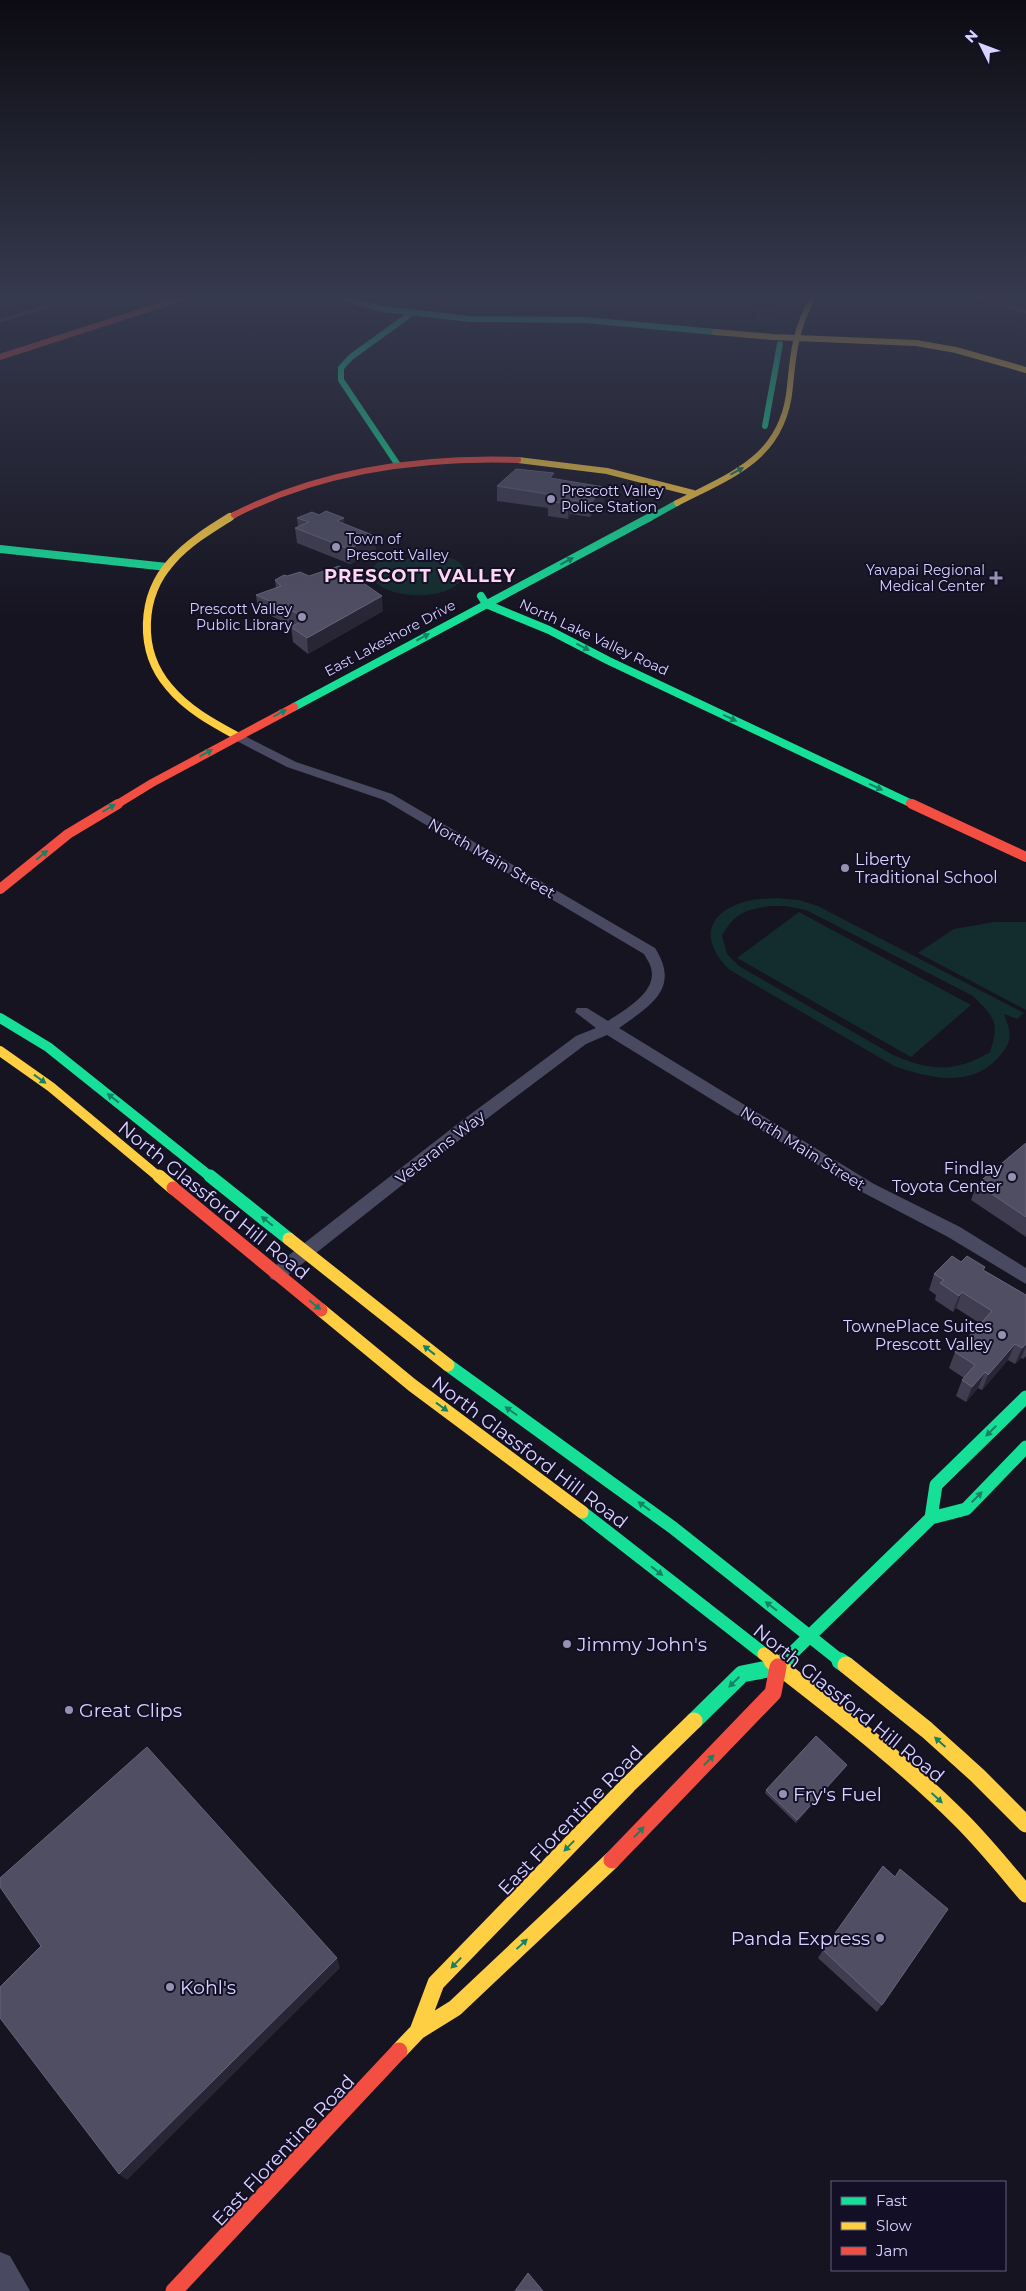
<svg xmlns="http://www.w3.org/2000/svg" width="1026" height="2291" font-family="Montserrat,sans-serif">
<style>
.green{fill:#132c2d;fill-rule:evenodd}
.water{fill:#0d2144}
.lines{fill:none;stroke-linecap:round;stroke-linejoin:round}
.street{fill:#4a4962;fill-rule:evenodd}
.fast-far4{stroke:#16e098;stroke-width:6}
.fast-far3{stroke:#16e098;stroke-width:8}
.fast-far2{stroke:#16e098;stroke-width:10}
.fast-far1{stroke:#16e098;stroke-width:13}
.fast{stroke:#16e098;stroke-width:17}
.slow-far4{stroke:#ffcf43;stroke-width:6}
.slow-far3{stroke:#ffcf43;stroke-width:8}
.slow-far2{stroke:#ffcf43;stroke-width:10}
.slow-far1{stroke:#ffcf43;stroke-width:13}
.slow{stroke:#ffcf43;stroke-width:17}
.jam-far4{stroke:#f24e42;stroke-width:6}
.jam-far3{stroke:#f24e42;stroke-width:8}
.jam-far2{stroke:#f24e42;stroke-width:10}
.jam-far1{stroke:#f24e42;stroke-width:13}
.jam{stroke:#f24e42;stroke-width:17}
.wall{fill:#403d50}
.shaded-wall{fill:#282635}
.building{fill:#504e63;stroke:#66637b}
.oneway{fill:#158265}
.poi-dot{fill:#9591b1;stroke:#130f26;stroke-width:2}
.labels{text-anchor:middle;stroke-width:4;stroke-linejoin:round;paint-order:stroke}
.far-poi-label{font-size:14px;fill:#d9d4ff;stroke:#130f26;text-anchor:start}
.far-street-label{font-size:14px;fill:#d9d4ff;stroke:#130f26}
.street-label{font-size:16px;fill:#d9d4ff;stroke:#130f26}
.poi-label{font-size:16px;fill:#d9d4ff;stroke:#130f26;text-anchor:end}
.far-district-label{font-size:18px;font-weight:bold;letter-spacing:1px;fill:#ffd6f0;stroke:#130f26}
.near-street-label{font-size:19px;fill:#d9d4ff;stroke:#130f26}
.near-poi-label{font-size:19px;fill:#d9d4ff;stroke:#130f26;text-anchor:start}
</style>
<rect width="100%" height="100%" fill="#161421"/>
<path class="green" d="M 435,556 C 448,557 462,558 465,573 C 456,603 385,601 371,577 L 371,569 L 380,560 L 384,562 L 392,557 L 406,559 Z
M 777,898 L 799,900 L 818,906 L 1024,1013 L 1017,1019 L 1004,1014 C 1012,1035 1013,1042 997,1059 C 970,1088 928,1078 894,1066 L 730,970 C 705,947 701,918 738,904 C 750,899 764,899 777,898 ZM 770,906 L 786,906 L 806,910 L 973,996 C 994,1017 1000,1022 990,1052 C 955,1073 930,1071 893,1055 L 739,966 L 727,954 L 722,936 C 735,913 744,910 770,906 Z
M 799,912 L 971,1005 L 911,1057 L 737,958 Z
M 994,922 L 1026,922 L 1026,1010 L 918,953 L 954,929 Z"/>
<path class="water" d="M 759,298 L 781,298 L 772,326 L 754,325 Z"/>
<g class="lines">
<path class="street" d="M 68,298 L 79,298 L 0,323 L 0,319 Z
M 973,298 L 985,298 L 1026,310 L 1026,314 Z
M 237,732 L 296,762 L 392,794 L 655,948 C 681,989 650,1006 619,1028 L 874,1184 L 960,1227 L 1026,1268 L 1026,1284 L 948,1237 L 862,1192 L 607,1035 L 586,1044 L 472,1130 L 283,1279 L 277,1281 L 271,1279 L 268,1274 L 271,1269 L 460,1122 L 576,1036 L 596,1028 L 575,1012 L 577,1008 L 587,1008 L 608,1021 C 624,1010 658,992 651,968 C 650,963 646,958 644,954 L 384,800 L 287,767 L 233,739 L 231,736 Z
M 0,2252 L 10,2256 L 30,2291 L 0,2291 Z"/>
<path class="fast-far4" d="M 343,298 L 383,309 L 470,319 L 585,320 L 715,332
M 765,426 L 780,344
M 398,465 L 341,380 L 341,368 L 351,357 L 412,313
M 648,519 L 677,503"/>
<path class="fast-far3" d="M 0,549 L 167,567
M 481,596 L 486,604 L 549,630 L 609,661 L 910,803
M 294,707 L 650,517"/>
<path class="fast-far2" d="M 0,1018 L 48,1047 L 212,1178"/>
<path class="fast-far1" d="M 210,1176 L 289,1239
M 448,1365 L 672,1527 L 842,1662
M 1026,1397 L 936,1485 L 931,1518 L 966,1509 L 1026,1447
M 582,1512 L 764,1654
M 783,1662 L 931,1518"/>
<path class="fast" d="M 840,1661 L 846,1665
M 694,1721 L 742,1674 L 778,1667 L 785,1661"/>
<path class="slow-far4" d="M 715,332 L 773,337 L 916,343 L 956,350 L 1026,370
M 518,460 L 607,471 L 693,493
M 677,503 C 733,474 784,458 790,386 C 793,354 796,326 813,298
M 228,519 L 234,515"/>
<path class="slow-far3" d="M 230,517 C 209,530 188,543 172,561 C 140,596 138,651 169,687 C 187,709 213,723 237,736"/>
<path class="slow-far2" d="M 0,1051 L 51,1087 L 160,1178"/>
<path class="slow-far1" d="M 159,1176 L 173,1188
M 289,1239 L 448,1365
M 321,1310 L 412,1385 L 582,1512
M 764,1654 L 774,1662"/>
<path class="slow" d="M 772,1661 C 836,1711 903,1762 961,1820 C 984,1843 1005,1869 1026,1894
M 846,1665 L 927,1730 L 977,1775 L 1026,1824
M 418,2031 L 436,1983 L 628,1785 L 694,1721
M 399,2051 L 418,2031 L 455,2008 L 612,1860"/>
<path class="jam-far4" d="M 0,357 L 183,298
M 234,515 C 322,470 420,457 518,460"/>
<path class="jam-far3" d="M 910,803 L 914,805
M 116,805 L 152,783 L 294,707"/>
<path class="jam-far2" d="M 912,804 L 1026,857
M 0,889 L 68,834 L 118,804"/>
<path class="jam-far1" d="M 173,1188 L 321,1310"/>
<path class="jam" d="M 612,1860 L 773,1693 L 778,1667
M 174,2291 L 399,2051"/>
</g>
<path class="wall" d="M 554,479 L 604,501 L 590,517 L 570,514 L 568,519 L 548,516 L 548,508 L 497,501 L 497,486 Z
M 297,518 L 344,524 L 376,551 L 350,564 L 297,543 L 295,528 L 298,527 Z
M 275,580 L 383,611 L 308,654 L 293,642 L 291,627 L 293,626 L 258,610 L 256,595 L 276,588 Z
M 1026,1143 L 1026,1237 L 971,1200 L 977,1184 Z
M 961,1262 L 985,1267 L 984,1270 L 1026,1295 L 1026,1356 L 1023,1359 L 1021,1358 L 1015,1364 L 1008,1360 L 982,1390 L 978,1388 L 966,1402 L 956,1396 L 962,1380 L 964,1378 L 949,1368 L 955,1352 L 981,1324 L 956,1308 L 953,1312 L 935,1300 L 936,1295 L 929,1290 L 934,1274 Z
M 847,1765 L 845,1768 L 796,1823 L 765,1793 L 766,1790 Z
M 895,1877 L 948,1909 L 877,2012 L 818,1958 L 823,1950 Z"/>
<path class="shaded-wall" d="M 604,487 L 604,501 L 590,517 L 591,503 Z
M 571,500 L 570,514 L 568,519 L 568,504 Z
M 344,518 L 345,532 L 337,521 Z
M 375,536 L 376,551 L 350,564 L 349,549 Z
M 382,596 L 383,611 L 308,654 L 307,638 Z
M 962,1292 L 956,1308 L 953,1312 L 959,1296 Z
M 1015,1344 L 1008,1360 L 982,1390 L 988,1375 Z
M 1026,1344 L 1026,1346 L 1021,1358 L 1015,1364 L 1022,1348 Z
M 985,1372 L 978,1388 L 966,1402 L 972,1387 Z
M 847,1765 L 845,1768 L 796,1823 L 797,1820 Z
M 337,1958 L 340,1968 L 127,2180 L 119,2174 Z"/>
<path class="building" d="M 516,469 L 554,473 L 550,478 L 604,487 L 591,503 L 571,500 L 568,504 L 548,501 L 553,495 L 497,486 Z
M 326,511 L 344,518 L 337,521 L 375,536 L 349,549 L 295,528 L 309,522 L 297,518 L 312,512 L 319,515 Z
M 339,566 L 382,596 L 307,638 L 291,627 L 308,618 L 256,595 L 281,586 L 275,580 L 284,575 L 287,576 L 300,572 L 309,576 Z
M 1026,1143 L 1026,1217 L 977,1184 Z
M 952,1256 L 961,1262 L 967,1256 L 985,1267 L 983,1270 L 1026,1295 L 1026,1344 L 1022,1348 L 1015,1344 L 988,1375 L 985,1372 L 972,1387 L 962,1380 L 975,1365 L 955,1352 L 992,1311 L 962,1292 L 959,1296 L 940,1283 L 944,1280 L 934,1274 Z
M 816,1736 L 847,1765 L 797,1820 L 766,1790 Z
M 147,1747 L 337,1958 L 119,2174 L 0,2018 L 0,1987 L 41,1946 L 0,1887 L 0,1878 Z
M 883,1866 L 895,1877 L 900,1869 L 948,1909 L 882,2005 L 823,1950 Z
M 528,2273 L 543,2291 L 515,2291 Z"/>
<defs><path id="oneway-solid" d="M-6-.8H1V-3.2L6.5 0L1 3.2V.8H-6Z" transform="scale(1.25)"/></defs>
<g class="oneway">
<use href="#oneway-solid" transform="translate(737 471) rotate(-28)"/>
<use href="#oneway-solid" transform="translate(567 561) rotate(-28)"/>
<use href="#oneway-solid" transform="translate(423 637) rotate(-28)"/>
<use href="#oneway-solid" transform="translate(583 647) rotate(27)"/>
<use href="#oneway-solid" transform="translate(280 713) rotate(-28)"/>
<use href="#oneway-solid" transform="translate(730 718) rotate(25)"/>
<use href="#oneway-solid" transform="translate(206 753) rotate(-29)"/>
<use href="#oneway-solid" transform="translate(876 787) rotate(25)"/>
<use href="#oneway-solid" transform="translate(109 808) rotate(-31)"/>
<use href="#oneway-solid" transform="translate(42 855) rotate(-39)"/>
<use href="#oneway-solid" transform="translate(40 1079) rotate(36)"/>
<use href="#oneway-solid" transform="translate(113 1098) rotate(-142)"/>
<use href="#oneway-solid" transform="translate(267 1221) rotate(-141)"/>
<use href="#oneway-solid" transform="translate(315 1305) rotate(39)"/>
<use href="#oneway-solid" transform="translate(429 1350) rotate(-142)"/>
<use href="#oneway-solid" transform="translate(442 1407) rotate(36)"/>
<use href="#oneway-solid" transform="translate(511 1411) rotate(-145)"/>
<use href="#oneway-solid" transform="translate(991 1431) rotate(135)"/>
<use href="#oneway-solid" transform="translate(977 1497) rotate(-45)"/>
<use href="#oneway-solid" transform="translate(644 1506) rotate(-144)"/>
<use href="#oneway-solid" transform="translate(657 1571) rotate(38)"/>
<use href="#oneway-solid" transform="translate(771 1606) rotate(-142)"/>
<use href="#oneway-solid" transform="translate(734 1682) rotate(136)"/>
<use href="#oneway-solid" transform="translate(940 1742) rotate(-138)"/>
<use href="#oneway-solid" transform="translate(709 1760) rotate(-46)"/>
<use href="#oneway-solid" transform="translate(937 1798) rotate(43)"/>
<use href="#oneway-solid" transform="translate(639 1832) rotate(-46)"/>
<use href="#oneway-solid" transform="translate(569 1846) rotate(134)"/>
<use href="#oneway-solid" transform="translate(522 1944) rotate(-43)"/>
<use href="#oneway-solid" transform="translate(456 1963) rotate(134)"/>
</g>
<linearGradient id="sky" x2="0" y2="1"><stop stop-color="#0c0b12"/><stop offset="0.48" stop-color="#363a4e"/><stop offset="1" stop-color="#363a4e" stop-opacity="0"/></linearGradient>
<rect width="1026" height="619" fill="url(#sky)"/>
<g class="poi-dot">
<circle cx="551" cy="499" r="5"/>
<circle cx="336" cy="547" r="5"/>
<path d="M993.5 570.5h5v5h5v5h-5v5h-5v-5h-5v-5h5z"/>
<circle cx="302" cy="617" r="5"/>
<circle cx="845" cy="868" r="5"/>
<circle cx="1012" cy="1177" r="5"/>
<circle cx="1002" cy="1335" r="5"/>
<circle cx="567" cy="1644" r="5"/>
<circle cx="69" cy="1710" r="5"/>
<circle cx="783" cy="1794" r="5"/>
<circle cx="880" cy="1938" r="5"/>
<circle cx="170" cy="1987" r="5"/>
</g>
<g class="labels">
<g class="far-poi-label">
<text x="561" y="496">Prescott Valley<tspan x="561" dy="16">Police Station</tspan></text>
<text x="346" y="544">Town of<tspan x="346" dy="16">Prescott Valley</tspan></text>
<text x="985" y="575" text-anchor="end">Yavapai Regional<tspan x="985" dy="16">Medical Center</tspan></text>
<text x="292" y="614" text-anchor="end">Prescott Valley<tspan x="292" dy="16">Public Library</tspan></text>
</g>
<g class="far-street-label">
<text transform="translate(594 637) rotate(25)" y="5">North Lake Valley Road</text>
<text transform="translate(390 638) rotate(-28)" y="5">East Lakeshore Drive</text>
</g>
<g class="street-label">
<text transform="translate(492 858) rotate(30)" y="6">North Main Street</text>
<text transform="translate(440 1147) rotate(-38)" y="6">Veterans Way</text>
<text transform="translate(803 1148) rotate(32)" y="6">North Main Street</text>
</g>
<g class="poi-label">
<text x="855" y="865" text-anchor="start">Liberty<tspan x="855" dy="18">Traditional School</tspan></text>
<text x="1002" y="1174">Findlay<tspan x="1002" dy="18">Toyota Center</tspan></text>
<text x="992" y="1332">TownePlace Suites<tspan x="992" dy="18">Prescott Valley</tspan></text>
</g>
<g class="far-district-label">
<text x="420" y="582">PRESCOTT VALLEY</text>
</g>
<g class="near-street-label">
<text transform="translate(214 1200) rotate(39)" y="7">North Glassford Hill Road</text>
<text transform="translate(530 1452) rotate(37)" y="7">North Glassford Hill Road</text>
<text transform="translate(849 1703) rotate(39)" y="7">North Glassford Hill Road</text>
<text transform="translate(570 1820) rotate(-46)" y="7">East Florentine Road</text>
<text transform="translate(283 2150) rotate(-47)" y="7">East Florentine Road</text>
</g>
<g class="near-poi-label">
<text x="577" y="1651">Jimmy John's</text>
<text x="79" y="1717">Great Clips</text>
<text x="793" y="1801">Fry's Fuel</text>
<text x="870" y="1945" text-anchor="end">Panda Express</text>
<text x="180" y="1994">Kohl's</text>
</g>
</g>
<rect x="831" y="2181" width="175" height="90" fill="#130f26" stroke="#625e7d"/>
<rect x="841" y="2197" width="25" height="8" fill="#16e098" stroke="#625e7d"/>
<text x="876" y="2206" font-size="15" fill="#d9d4ff">Fast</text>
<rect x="841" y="2222" width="25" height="8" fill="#ffcf43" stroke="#625e7d"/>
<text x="876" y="2231" font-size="15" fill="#d9d4ff">Slow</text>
<rect x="841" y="2247" width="25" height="8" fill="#f24e42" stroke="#625e7d"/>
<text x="876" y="2256" font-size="15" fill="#d9d4ff">Jam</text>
<g transform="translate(981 45) rotate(312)" stroke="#130f26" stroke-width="4" paint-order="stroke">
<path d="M0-4L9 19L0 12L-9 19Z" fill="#d9d4ff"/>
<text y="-8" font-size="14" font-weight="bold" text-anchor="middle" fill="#d9d4ff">N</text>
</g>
</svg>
